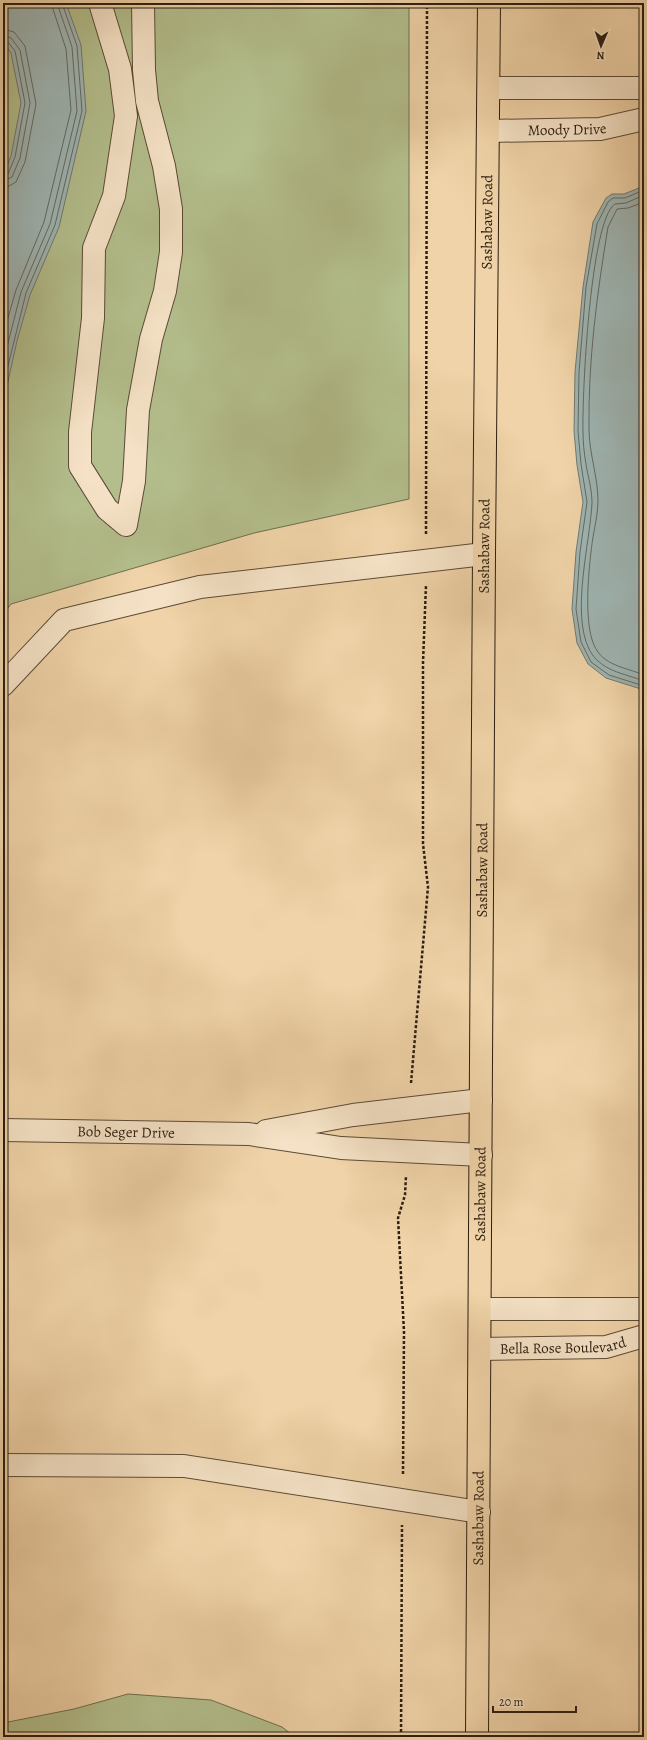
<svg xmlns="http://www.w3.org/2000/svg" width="647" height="1740" font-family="Alegreya,serif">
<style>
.green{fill:#b3be8c;stroke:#6f6e4e}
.water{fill:#9eb5b3;stroke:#707972}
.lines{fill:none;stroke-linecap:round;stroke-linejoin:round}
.shore{stroke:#646a62;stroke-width:1}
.minor-casing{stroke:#5c4b36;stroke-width:24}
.major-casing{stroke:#2b1e10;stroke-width:24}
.path{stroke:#2b1e10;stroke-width:2.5;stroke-dasharray:3 2;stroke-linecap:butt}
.minor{stroke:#f5e2c6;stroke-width:22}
.major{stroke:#f0d3a8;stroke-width:22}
.labels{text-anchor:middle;stroke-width:4;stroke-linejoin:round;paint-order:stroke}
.street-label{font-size:15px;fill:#2b1e10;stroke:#f5e2c6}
</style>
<rect width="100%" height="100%" fill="#f0d3a8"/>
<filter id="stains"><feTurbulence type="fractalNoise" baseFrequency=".005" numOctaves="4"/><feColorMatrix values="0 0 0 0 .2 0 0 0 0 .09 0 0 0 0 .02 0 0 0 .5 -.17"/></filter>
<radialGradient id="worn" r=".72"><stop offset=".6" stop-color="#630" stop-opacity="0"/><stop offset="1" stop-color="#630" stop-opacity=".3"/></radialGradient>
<path class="green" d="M 3,3 L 409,3 L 409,499 L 254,533 L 11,604 L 3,615 Z
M 128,1694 L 211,1700 L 282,1727 L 295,1737 L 3,1737 L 3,1723 L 74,1709 Z"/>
<path class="water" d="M 3,3 L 66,3 L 81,45 L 86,111 L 59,227 L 30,295 L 17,341 L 3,404 L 3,176 L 11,156 L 21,103 L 11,53 L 3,42 Z
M 644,186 L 644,690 L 606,678 L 588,664 L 577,643 L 572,609 L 576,552 L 583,502 L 577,465 L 574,431 L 575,372 L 583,287 L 593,222 L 606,198 L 612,194 L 624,194 Z"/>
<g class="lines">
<path class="shore" d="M 3,29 L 14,32 L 25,46 L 36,104 L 25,162 L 16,182 L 9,186 L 3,187
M 3,35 L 11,38 L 20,50 L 30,103 L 20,158 L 12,177 L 3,181
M 3,40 L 7,41 L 15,51 L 25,103 L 15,157 L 8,174 L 3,176
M 644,190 L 625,198 L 613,198 L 608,202 L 597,224 L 586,287 L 579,372 L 578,431 L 581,464 L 587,502 L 580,552 L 576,609 L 581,642 L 591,662 L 609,675 L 644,686
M 644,195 L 626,203 L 615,204 C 590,220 582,397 583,431 C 583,442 584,453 586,464 C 588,477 592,489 592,503 C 590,543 571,612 589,649 C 600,671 623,673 644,681
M 644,202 L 628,208 L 617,209 L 608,227 C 597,294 588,361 589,429 C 589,453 598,477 598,501 C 598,513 595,525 593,537 C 589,564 583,620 594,645 C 603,666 625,667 644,675
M 3,335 L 16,290 L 44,222 L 71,110 L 66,49 L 51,3
M 3,363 L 21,292 L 50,224 L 77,111 L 72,47 L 57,3
M 3,386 L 26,293 L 55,225 L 82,111 L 77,46 L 62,3"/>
<g class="minor-casing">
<g id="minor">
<path d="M 100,3 L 120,69 L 126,116 L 114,196 L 94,248 L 93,318 L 80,432 L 80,466 L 107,509 L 126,525 L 134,481 L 138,410 L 151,339 L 165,291 L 171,252 L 171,209 L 164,166 L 147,101 L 144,70 L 143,3"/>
<path d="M 489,88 L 644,88"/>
<path id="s1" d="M 489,131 L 600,129 L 644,119"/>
<path d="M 3,685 L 64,620 L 200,587 L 484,554"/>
<path id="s2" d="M 3,1130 L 249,1134 L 341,1148 L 481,1155"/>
<path d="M 266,1131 L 353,1115 L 481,1100"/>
<path d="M 480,1309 L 644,1309"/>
<path id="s3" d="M 480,1349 L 606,1347 L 644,1336"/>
<path d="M 3,1465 L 184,1466 L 479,1512"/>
</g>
</g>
<g class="major-casing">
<g id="major">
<path id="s4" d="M 477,1737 L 484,554 L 489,3"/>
</g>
</g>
<path class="path" d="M 426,534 L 427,3
M 411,1083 L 428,887 L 423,844 L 423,663 L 426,585
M 403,1474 L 404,1332 L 398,1218 L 405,1195 L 406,1176
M 401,1737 L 402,1525"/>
<use href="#minor" class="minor"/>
<use href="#major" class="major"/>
</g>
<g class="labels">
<g class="street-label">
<text dy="5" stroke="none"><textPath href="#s1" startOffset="78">Moody Drive</textPath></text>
<text dy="5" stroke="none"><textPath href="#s4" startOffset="1515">Sashabaw Road</textPath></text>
<text dy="5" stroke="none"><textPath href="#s4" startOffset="1191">Sashabaw Road</textPath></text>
<text dy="5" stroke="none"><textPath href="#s4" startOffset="867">Sashabaw Road</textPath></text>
<text dy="5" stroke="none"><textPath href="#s2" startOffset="123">Bob Seger Drive</textPath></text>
<text dy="5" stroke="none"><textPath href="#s4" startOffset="543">Sashabaw Road</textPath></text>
<text dy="5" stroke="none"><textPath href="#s3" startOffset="83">Bella Rose Boulevard</textPath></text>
<text dy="5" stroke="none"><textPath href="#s4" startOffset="219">Sashabaw Road</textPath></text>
</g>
</g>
<rect width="647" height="1740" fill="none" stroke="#f0d3a8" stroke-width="16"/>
<rect x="4" y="4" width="639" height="1732" fill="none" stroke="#2b1e10" stroke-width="2"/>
<rect x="8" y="8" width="631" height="1724" fill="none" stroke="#2b1e10"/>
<g transform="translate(601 46) rotate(182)" stroke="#f5e2c6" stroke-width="3" paint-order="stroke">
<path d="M0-3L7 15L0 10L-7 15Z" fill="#2b1e10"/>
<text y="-6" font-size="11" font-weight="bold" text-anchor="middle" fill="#2b1e10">N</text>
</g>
<path d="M493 1706v6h83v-6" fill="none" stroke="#2b1e10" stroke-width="2"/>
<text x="499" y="1706" font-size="12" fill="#2b1e10" stroke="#f5e2c6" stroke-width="3" paint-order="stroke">20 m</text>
<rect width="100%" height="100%" filter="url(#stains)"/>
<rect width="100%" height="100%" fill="url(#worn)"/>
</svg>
